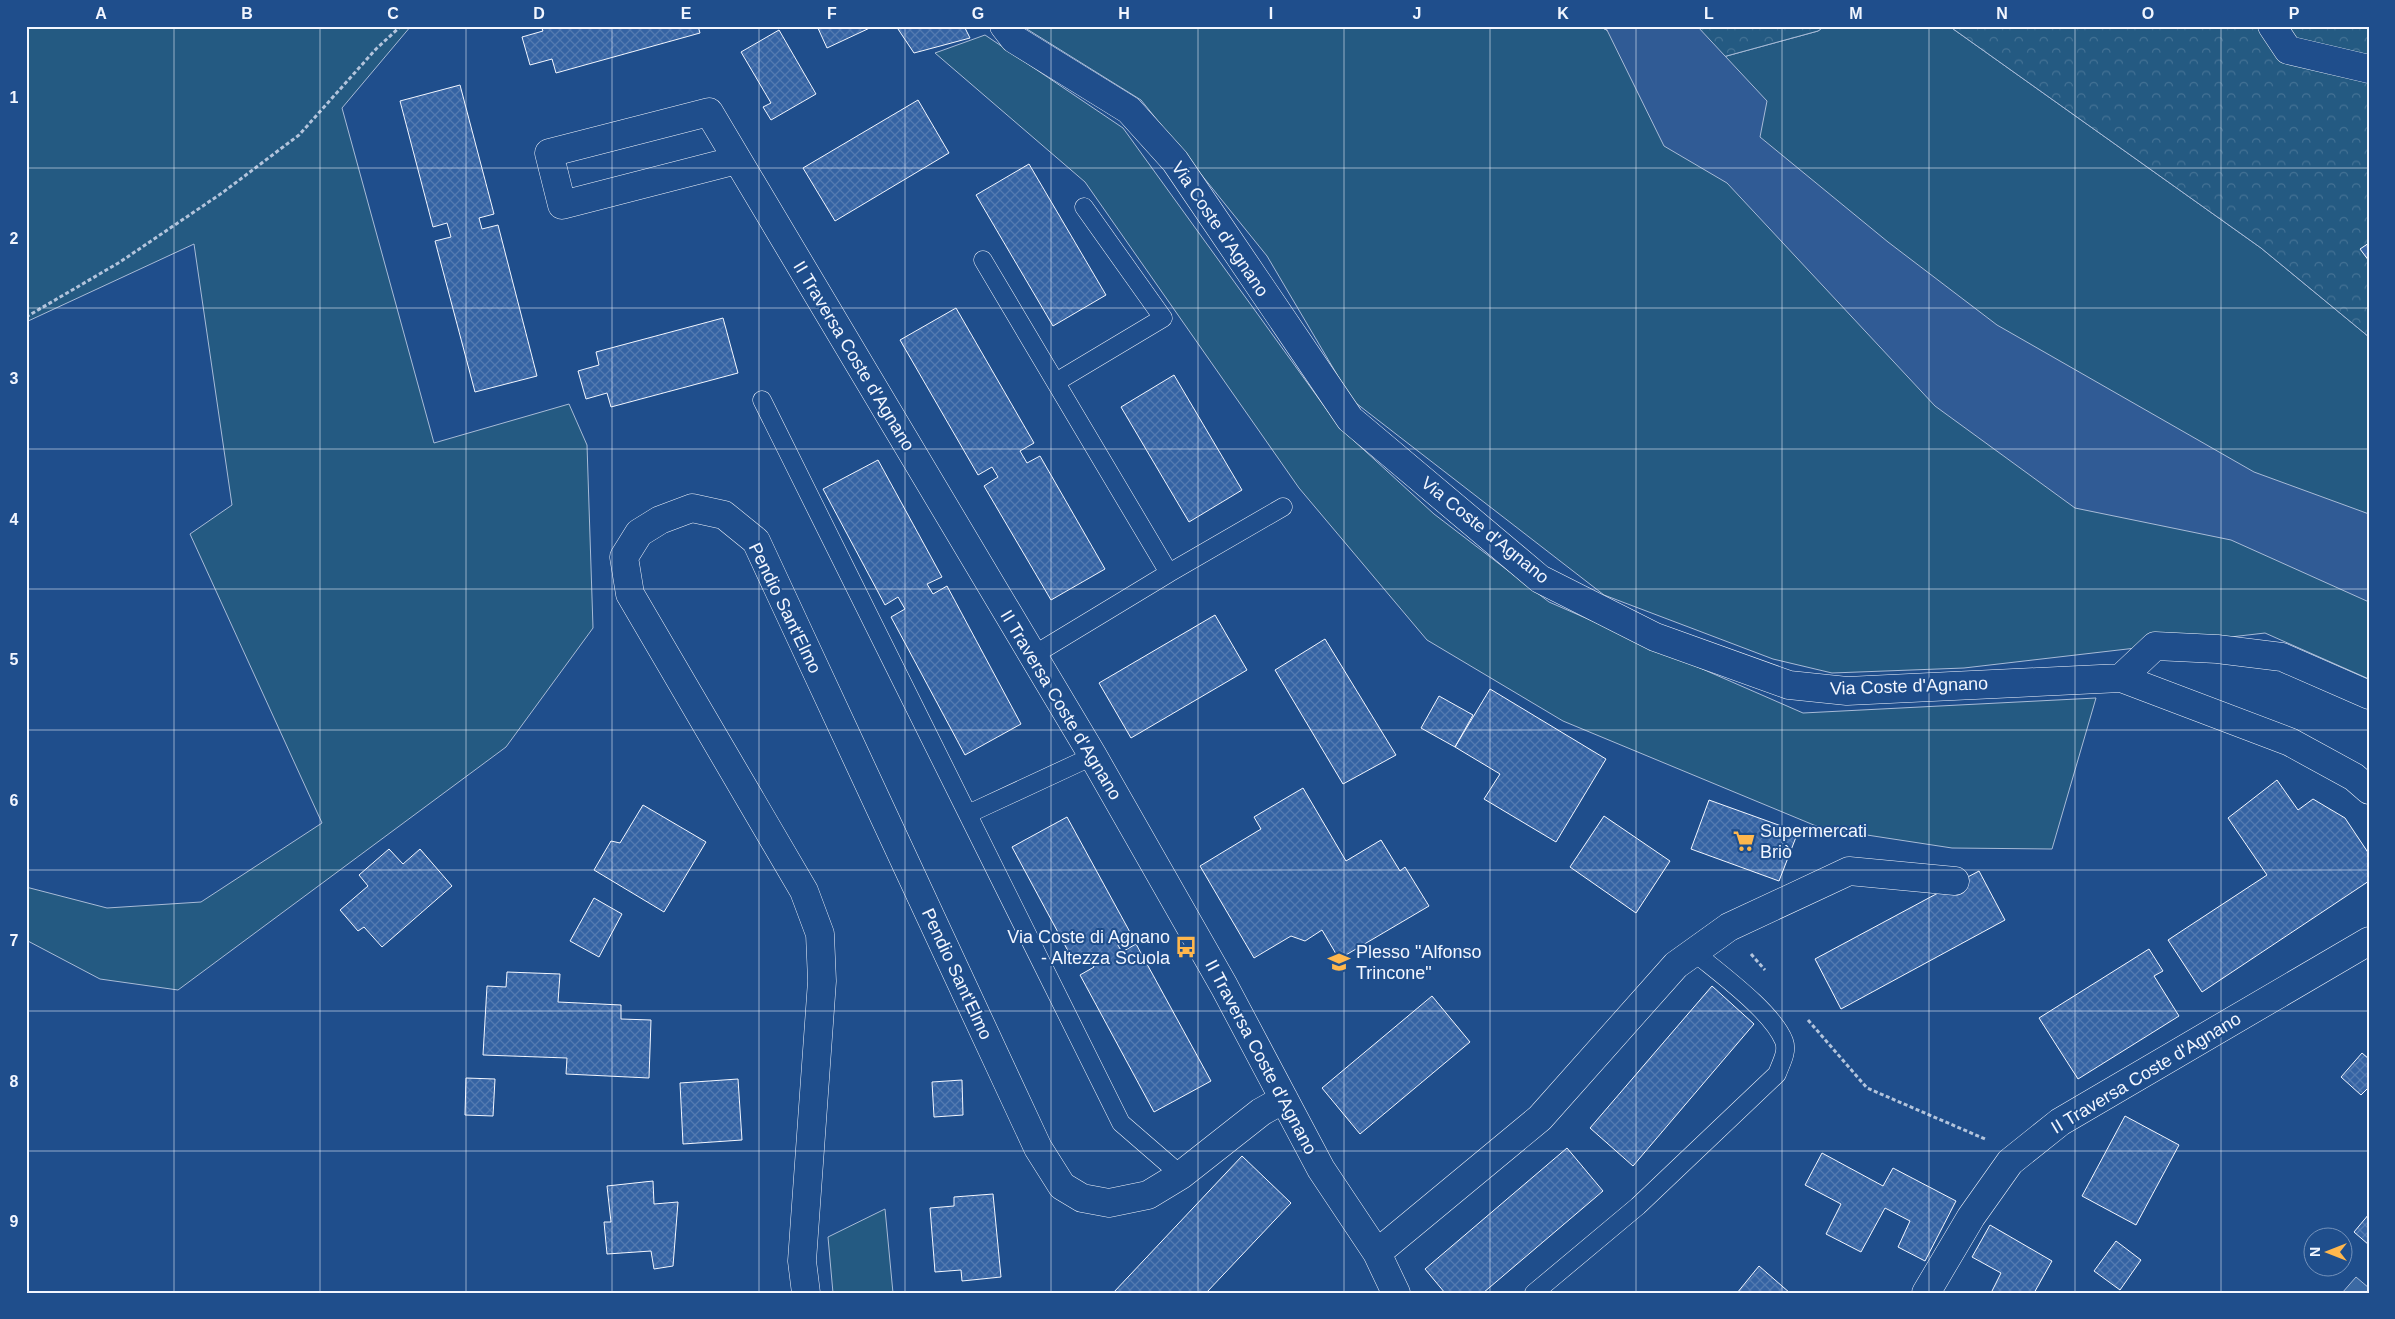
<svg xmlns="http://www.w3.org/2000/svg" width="2395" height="1319" font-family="Helvetica,sans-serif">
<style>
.grass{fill:#245a82;stroke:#a8bbd7}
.park{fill:url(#park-crowns);stroke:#a8bbd7}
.parking{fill:#305b95;stroke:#a8bbd7}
.water{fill:#3b69a3;stroke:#a8bbd7}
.building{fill:url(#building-cross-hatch);stroke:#f2f6ff}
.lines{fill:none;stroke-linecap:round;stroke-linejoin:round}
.service-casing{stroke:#f2f6ff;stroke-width:19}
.minor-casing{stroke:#f2f6ff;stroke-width:29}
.path{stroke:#b3c4dc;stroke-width:3;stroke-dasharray:4 2.5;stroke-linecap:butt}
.service{stroke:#1f4e8c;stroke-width:18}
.minor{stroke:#1f4e8c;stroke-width:28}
.grid{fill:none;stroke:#f2f6ff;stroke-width:1;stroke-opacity:0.55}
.labels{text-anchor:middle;stroke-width:4;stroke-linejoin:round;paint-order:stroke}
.street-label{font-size:18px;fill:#f2f6ff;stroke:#1f4e8c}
.poi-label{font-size:18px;fill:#f2f6ff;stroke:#1f4e8c;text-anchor:start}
.neatline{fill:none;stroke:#f2f6ff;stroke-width:2}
.grid-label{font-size:16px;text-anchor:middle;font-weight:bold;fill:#f2f6ff}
</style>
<defs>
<pattern id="park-crowns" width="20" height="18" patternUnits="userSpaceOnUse" patternTransform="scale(1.25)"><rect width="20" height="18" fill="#245a82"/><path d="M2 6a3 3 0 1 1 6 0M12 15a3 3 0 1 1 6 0" fill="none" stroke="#447295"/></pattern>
<pattern id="building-cross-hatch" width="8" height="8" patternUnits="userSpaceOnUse" patternTransform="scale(1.25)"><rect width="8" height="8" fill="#3563a3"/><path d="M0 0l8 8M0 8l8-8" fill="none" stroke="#537ab1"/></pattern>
</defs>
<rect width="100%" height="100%" fill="#1f4e8c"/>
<path class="grass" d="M 26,26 L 411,26 L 342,108 L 434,443 L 569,404 L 587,445 L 593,628 L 506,747 L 178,990 L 100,979 L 26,940 L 26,887 L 107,908 L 201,902 L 322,823 L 190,534 L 232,505 L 194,244 L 26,322 Z
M 1022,26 L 1599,26 L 1679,69 L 1818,31 L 1825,26 L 1949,26 L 2261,248 L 2369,337 L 2369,679 L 2265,633 L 1964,668 L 1832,673 L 1773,659 L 1604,595 L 1352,400 L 1267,256 L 1141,100 Z
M 985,35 L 1123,128 L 1340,428 L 1434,514 L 1549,602 L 1803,713 L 2096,698 L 2052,849 L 1952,848 L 1821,828 L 1563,721 L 1427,640 L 1299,488 L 1085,182 L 935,53 Z
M 885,1209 L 893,1293 L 833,1293 L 828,1237 Z"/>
<path class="park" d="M 1599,26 L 1825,26 L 1818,31 L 1679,69 Z
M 1949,26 L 2369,26 L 2369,337 L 2261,248 Z"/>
<path class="parking" d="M 1605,26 L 1697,26 L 1767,101 L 1760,137 L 1888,242 L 1997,325 L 2254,472 L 2369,514 L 2369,602 L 2231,540 L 2075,508 L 1935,406 L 1727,183 L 1664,146 Z"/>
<path class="water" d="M 2356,1277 L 2369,1288 L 2369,1293 L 2342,1293 Z"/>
<path class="building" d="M 541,26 L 698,26 L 700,33 L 556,73 L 552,59 L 530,65 L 522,37 L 543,31 Z
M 817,26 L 874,26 L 827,48 Z
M 896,26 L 964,26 L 970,38 L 914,53 Z
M 779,30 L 816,94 L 771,120 L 763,107 L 771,103 L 741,52 Z
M 460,85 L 494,214 L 479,218 L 482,229 L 498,225 L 537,376 L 475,392 L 435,241 L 451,237 L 447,223 L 433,227 L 400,101 Z
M 918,100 L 949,153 L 835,221 L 803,168 Z
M 1029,164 L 1106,295 L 1053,326 L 976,195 Z
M 2369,243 L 2369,261 L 2360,249 Z
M 956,308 L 1034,443 L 1020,451 L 1027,463 L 1040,456 L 1105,569 L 1051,600 L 984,486 L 998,477 L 992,467 L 978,475 L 900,340 Z
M 723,318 L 738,373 L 611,407 L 607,393 L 586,399 L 578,371 L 599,365 L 596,352 Z
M 1174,375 L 1242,490 L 1189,522 L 1121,407 Z
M 878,460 L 942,577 L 927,584 L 933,594 L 947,586 L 1021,724 L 965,755 L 891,617 L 905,609 L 898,597 L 885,605 L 823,489 Z
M 1215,615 L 1247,670 L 1131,738 L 1099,683 Z
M 1325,639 L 1396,755 L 1343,784 L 1275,670 Z
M 1490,689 L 1606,759 L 1556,842 L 1484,799 L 1500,774 L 1455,747 Z
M 1439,696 L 1473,715 L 1455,747 L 1421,728 Z
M 2277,780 L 2298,810 L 2313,799 L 2345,818 L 2369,854 L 2369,881 L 2202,992 L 2168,940 L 2267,875 L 2228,818 Z
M 1303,788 L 1346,861 L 1381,840 L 1400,871 L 1405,867 L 1429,906 L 1339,959 L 1322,930 L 1305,941 L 1291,936 L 1254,958 L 1200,866 L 1261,829 L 1254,817 Z
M 1709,800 L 1798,832 L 1779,881 L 1691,849 Z
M 643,805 L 706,842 L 664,912 L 594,870 L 611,841 L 620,843 Z
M 1604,816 L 1670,861 L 1636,913 L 1570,867 Z
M 1067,817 L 1131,934 L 1116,942 L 1122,952 L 1136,944 L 1211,1081 L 1154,1112 L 1080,975 L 1094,967 L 1087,954 L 1074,962 L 1012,847 Z
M 389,849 L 403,864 L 420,849 L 452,886 L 382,947 L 364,927 L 358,931 L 340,910 L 368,886 L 359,875 Z
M 1979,871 L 2005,920 L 1841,1009 L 1815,959 Z
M 594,898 L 622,914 L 599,957 L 570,941 Z
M 2149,949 L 2163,971 L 2154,976 L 2179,1016 L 2078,1079 L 2039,1018 Z
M 507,972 L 560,974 L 558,1002 L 621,1005 L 621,1019 L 651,1020 L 649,1078 L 566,1074 L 567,1058 L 483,1055 L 487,986 L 506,987 Z
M 1712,986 L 1754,1024 L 1633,1166 L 1590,1128 Z
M 1432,996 L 1470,1042 L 1360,1134 L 1322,1088 Z
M 2362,1053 L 2369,1059 L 2369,1087 L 2361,1095 L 2341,1077 Z
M 466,1078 L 495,1079 L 493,1116 L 465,1115 Z
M 738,1079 L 742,1140 L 683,1144 L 680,1083 Z
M 962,1080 L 963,1115 L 934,1117 L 932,1082 Z
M 2125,1116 L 2179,1145 L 2136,1225 L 2082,1196 Z
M 1567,1148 L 1603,1191 L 1483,1293 L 1445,1293 L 1425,1269 Z
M 1822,1153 L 1883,1186 L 1893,1168 L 1956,1201 L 1925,1261 L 1898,1247 L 1910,1221 L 1885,1208 L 1861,1252 L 1826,1234 L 1841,1204 L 1805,1185 Z
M 1242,1156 L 1291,1203 L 1206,1293 L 1113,1293 Z
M 653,1181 L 654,1204 L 678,1202 L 673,1266 L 654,1269 L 651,1251 L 607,1254 L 604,1222 L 611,1222 L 607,1186 Z
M 993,1194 L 1001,1277 L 962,1281 L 961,1270 L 935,1272 L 930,1208 L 954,1206 L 954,1197 Z
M 2369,1214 L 2369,1245 L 2354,1232 Z
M 1990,1225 L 2052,1261 L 2034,1293 L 1991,1293 L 2001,1273 L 1972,1257 Z
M 2116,1241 L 2141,1260 L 2120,1290 L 2094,1271 Z
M 1759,1266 L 1790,1293 L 1737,1293 Z"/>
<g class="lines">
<g class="service-casing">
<path id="service" d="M 983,260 L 1169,573 L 1032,656
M 1056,382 L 1163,318 L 1084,207
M 762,400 L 1121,1123 L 1181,1175
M 1169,573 L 1283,507
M 968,814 L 1093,756
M 1534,1293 L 1638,1206 L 1777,1074 C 1781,1063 1788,1052 1784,1041 C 1772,1011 1719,973 1694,952"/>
</g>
<g class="minor-casing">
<path id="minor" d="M 1004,26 L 1014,39 L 1129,110 L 1175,161 L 1350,419 L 1540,579 L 1655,637 L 1789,685 L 1847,691 L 2121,678 L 2155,646 L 2217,649 L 2282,657 L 2369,695
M 2272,26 L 2288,50 L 2369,69
M 737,160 L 562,205 L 549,153 L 709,112 L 1093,756 L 1224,986 L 1321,1169 L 1377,1253 L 1396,1293
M 2121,678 L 2290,742 L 2354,777 L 2369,790
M 1377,1253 L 1540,1118 L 1676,965 L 1729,927 L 1849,871 L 1955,881
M 806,1293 L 802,1261 L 822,981 L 820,934 L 804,891 L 630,594 L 624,557 L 639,533 L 660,520 L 692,508 L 724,515 L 756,541 L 1038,1148 L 1062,1186 L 1082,1198 L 1109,1203 L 1148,1195 L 1181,1175 L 1261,1112 L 1284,1099
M 1926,1293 L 1971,1217 L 2010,1162 L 2060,1122 L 2369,941"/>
</g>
<path class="path" d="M 26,317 L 120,262 L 222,193 L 299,135 L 376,49 L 401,26
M 1751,954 L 1765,970
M 1808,1020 L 1867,1088 L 1985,1139"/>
<use href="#service" class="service"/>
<use href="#minor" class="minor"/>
</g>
<path class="grid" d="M 174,26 L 174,1293M 320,26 L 320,1293M 466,26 L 466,1293M 612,26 L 612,1293M 759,26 L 759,1293M 905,26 L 905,1293M 1051,26 L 1051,1293M 1198,26 L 1198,1293M 1344,26 L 1344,1293M 1490,26 L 1490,1293M 1636,26 L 1636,1293M 1782,26 L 1782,1293M 1929,26 L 1929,1293M 2075,26 L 2075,1293M 2221,26 L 2221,1293M 26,168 L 2369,168M 26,308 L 2369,308M 26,449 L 2369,449M 26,589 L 2369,589M 26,730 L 2369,730M 26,870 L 2369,870M 26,1011 L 2369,1011M 26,1151 L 2369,1151"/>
<defs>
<g id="supermarket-bare" transform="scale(1.725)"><path d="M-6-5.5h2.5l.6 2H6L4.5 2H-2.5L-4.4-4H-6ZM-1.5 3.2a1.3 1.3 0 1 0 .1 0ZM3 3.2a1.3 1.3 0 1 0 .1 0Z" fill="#ffb74d" stroke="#1f4e8c" stroke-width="2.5" paint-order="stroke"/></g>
<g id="bus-bare" transform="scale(1.725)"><path d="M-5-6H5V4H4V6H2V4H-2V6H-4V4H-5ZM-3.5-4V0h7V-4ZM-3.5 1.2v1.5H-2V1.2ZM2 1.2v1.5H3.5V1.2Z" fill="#ffb74d" stroke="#1f4e8c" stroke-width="2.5" paint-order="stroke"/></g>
<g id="school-bare" transform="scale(1.725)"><path d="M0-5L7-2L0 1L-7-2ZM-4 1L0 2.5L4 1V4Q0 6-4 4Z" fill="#ffb74d" stroke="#1f4e8c" stroke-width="2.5" paint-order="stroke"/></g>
</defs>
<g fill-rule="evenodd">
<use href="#supermarket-bare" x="1744" y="841"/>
<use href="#bus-bare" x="1186" y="947"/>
<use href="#school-bare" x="1339" y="962"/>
</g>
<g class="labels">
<g class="street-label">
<text transform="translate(1220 229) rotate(56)" y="6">Via Coste d'Agnano</text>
<text transform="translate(854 356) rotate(59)" y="6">II Traversa Coste d'Agnano</text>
<text transform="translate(1485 530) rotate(39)" y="6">Via Coste d'Agnano</text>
<text transform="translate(785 608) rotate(64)" y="6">Pendio Sant'Elmo</text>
<text transform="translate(1909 686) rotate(-2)" y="6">Via Coste d'Agnano</text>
<text transform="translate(1061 705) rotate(59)" y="6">II Traversa Coste d'Agnano</text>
<text transform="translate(957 974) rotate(65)" y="6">Pendio Sant'Elmo</text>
<text transform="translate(1261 1057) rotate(62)" y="6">II Traversa Coste d'Agnano</text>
<text transform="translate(2146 1073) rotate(-31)" y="6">II Traversa Coste d'Agnano</text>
</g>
<g class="poi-label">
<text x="1760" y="837">Supermercati<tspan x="1760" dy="21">Briò</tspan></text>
<text x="1170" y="943" text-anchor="end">Via Coste di Agnano<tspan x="1170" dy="21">- Altezza Scuola</tspan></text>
<text x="1356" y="958">Plesso "Alfonso<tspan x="1356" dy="21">Trincone"</tspan></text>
</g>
</g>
<rect width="2395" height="1319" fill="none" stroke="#1f4e8c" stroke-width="55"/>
<g transform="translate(2328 1252) rotate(270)"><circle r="24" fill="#1f4e8c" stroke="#7391ba"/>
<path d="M0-4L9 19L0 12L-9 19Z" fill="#ffb74d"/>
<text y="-8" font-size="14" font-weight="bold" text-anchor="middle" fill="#f2f6ff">N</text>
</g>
<rect x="28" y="28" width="2340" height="1264" class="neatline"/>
<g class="grid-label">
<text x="101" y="19">A</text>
<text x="247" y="19">B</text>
<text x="393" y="19">C</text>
<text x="539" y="19">D</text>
<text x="686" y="19">E</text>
<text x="832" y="19">F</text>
<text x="978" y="19">G</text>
<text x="1124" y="19">H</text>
<text x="1271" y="19">I</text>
<text x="1417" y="19">J</text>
<text x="1563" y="19">K</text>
<text x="1709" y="19">L</text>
<text x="1856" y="19">M</text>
<text x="2002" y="19">N</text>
<text x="2148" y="19">O</text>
<text x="2294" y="19">P</text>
<text x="14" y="103">1</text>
<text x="14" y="244">2</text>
<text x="14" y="384">3</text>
<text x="14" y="525">4</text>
<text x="14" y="665">5</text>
<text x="14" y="806">6</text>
<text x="14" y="946">7</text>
<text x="14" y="1087">8</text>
<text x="14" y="1227">9</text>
</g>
</svg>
